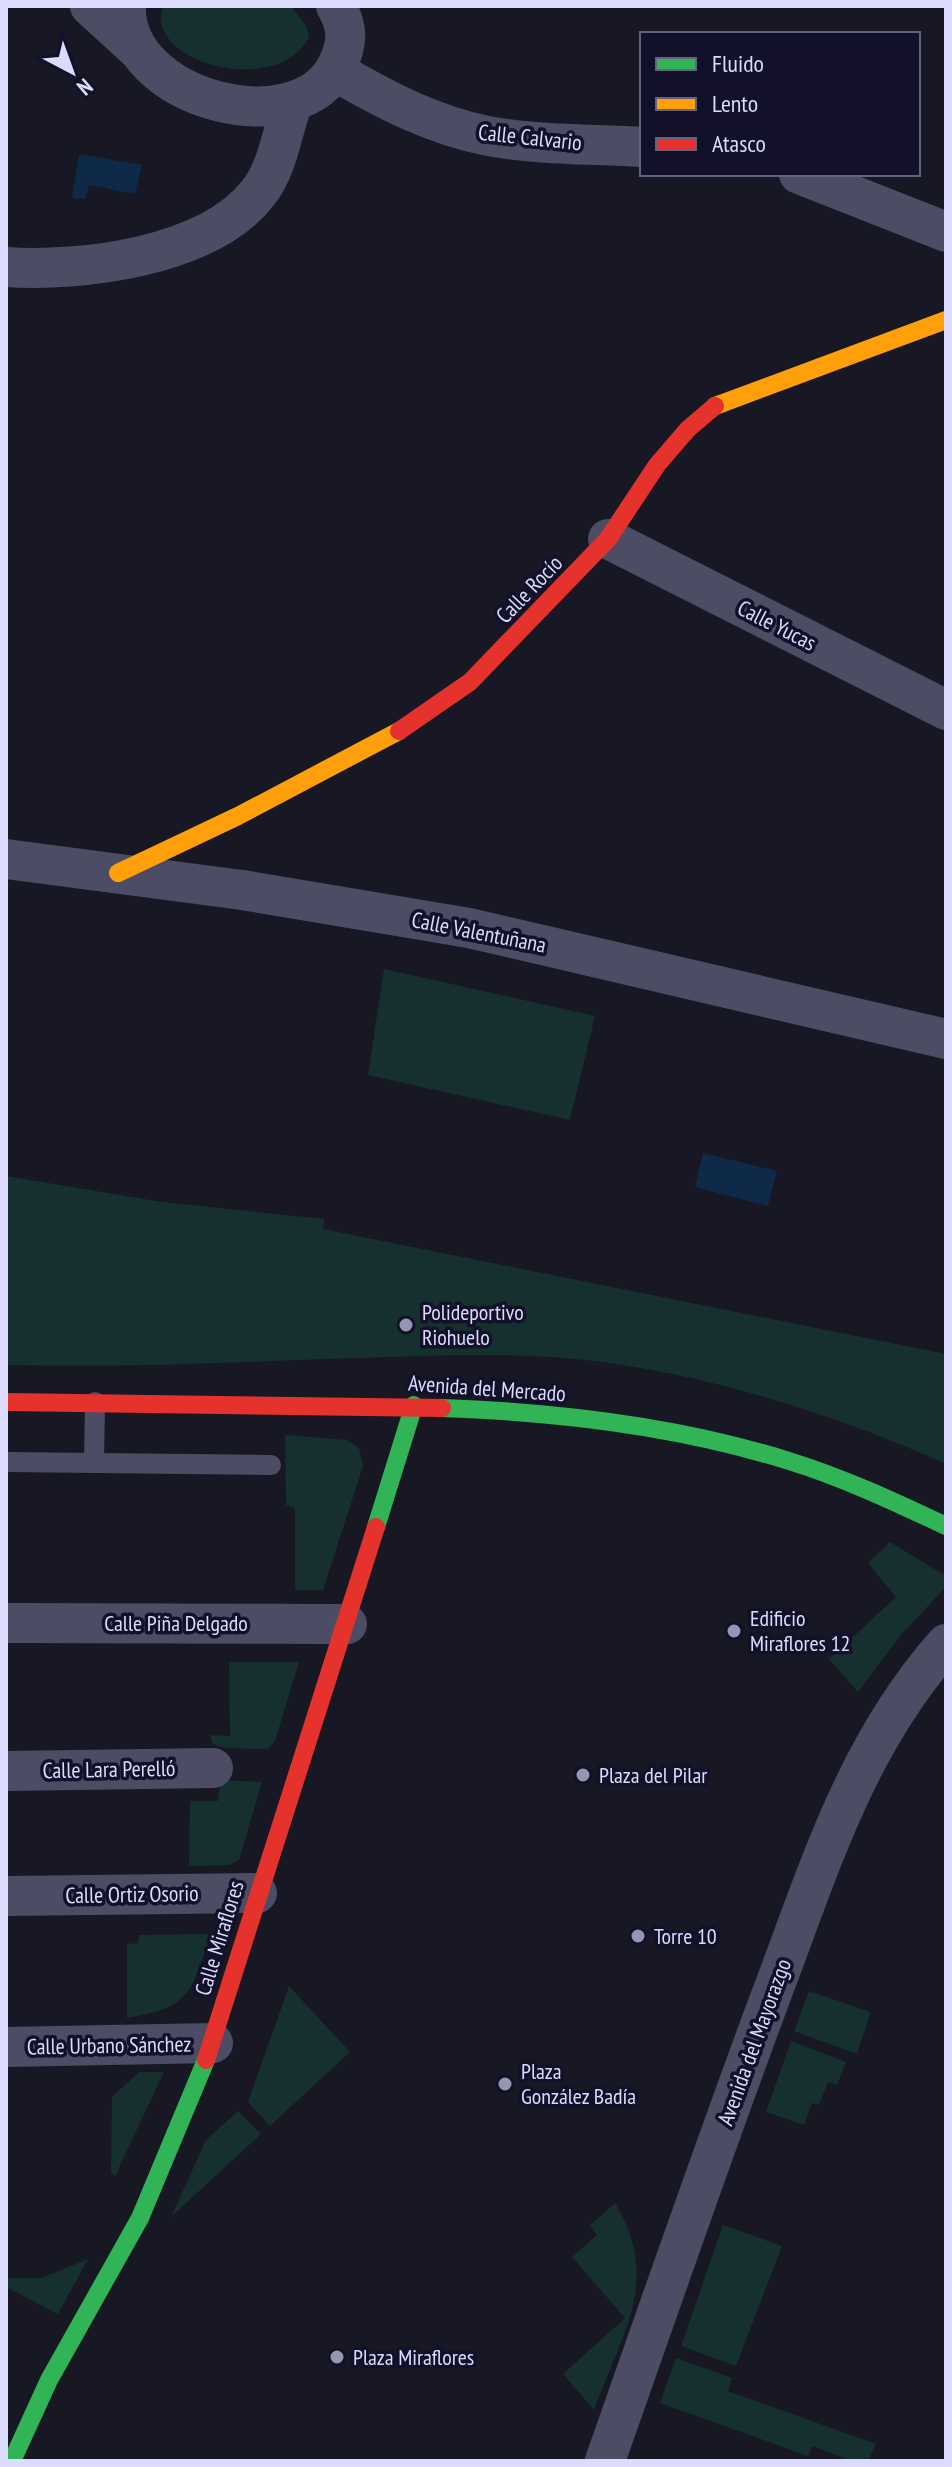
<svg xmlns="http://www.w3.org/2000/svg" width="952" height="2467" font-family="'PT Sans Narrow',sans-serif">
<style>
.green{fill:#15302e}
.water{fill:#0f2948}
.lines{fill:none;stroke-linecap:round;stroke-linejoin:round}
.lane{stroke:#4c4d65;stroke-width:20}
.street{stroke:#4c4d65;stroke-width:40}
.fast{stroke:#30b455;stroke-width:18}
.slow{stroke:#ff9f0a;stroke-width:18}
.jam{stroke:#e5322d;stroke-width:18}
.poi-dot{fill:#9796b2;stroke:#13112a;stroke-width:3}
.labels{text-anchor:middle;stroke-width:7;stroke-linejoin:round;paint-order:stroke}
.street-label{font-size:22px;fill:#dbdbfe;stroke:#13112a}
.poi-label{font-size:22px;fill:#dbdbfe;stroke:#13112a;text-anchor:start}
</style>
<rect width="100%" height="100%" fill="#181724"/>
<path class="green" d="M 163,6 L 291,6 L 307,27 L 309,37 C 280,98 143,64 163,6 Z
M 384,969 L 595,1016 L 570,1120 L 368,1075 Z
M 6,1176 L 162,1202 L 324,1219 L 323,1229 L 946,1354 L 946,1464 C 833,1413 698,1371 575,1359 C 502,1352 430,1356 357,1358 C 240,1362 123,1368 6,1365 Z
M 285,1435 L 347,1440 L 359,1448 L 363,1466 L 323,1590 L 295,1590 L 295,1508 L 286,1505 Z
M 890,1542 L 946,1576 L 946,1587 L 901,1635 L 858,1692 L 829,1659 L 896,1597 L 868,1563 Z
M 229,1662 L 299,1662 L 275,1741 L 268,1749 L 225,1748 L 213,1744 L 210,1735 L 230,1736 Z
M 220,1780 L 262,1782 L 239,1860 L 229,1865 L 189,1866 L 190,1801 L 218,1801 Z
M 211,1934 C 191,1992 192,2007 127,2018 L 127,1944 L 138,1943 L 139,1935 Z
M 289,1986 L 350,2052 L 270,2126 L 248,2102 Z
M 809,1991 L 871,2012 L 857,2054 L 794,2031 Z
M 791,2041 L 846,2062 L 837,2085 L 828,2082 L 819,2105 L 812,2103 L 804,2125 L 766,2112 Z
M 139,2072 L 164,2072 L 115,2176 L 111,2173 L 112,2097 Z
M 238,2111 L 261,2134 L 171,2217 L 206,2140 Z
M 615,2203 C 662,2280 622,2333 594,2410 L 563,2374 L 625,2318 L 572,2257 L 597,2235 L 590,2225 Z
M 723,2225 L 782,2246 L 736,2366 L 681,2346 Z
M 88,2259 L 58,2314 L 6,2287 L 6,2278 L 41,2278 Z
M 676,2358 L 732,2378 L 728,2391 L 876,2444 L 868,2461 L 852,2461 L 813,2446 L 808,2456 L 660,2403 Z"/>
<path class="water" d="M 79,154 L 142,165 L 135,194 L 89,185 L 85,199 L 72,198 Z
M 703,1153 L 777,1171 L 768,1206 L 695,1187 Z"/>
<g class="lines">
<path class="lane" d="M 6,1462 L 271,1465
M 94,1463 L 95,1402"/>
<path class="street" d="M 90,6 L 137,49
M 126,6 C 122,99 299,146 338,64 C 348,42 348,27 336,6
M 335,71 C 383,99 432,125 488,136 C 537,145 592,144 642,147
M 799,174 L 946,232
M 6,267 C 81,272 208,257 258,193 C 278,169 282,130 293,102
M 608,539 L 946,710
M 6,859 L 242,890 L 469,928 L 946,1039
M 6,1623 L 347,1624
M 6,1771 L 213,1768
M 6,1896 L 257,1893
M 6,2047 L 213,2043
M 605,2461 C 660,2305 714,2148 772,1993 C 820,1867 855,1747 946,1644"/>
<path class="fast" d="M 442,1408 C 557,1412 678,1426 789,1461 C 844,1478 895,1502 946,1526
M 376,1527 L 414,1405
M 12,2461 L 49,2380 L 140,2218 L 206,2060"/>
<path class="slow" d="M 715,406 L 946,320
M 118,873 L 238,816 L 399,731"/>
<path class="jam" d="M 399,731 L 470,682 L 608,539 L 657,465 L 688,429 L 715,406
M 6,1402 L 442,1408
M 206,2060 L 376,1527"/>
</g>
<g class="poi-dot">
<circle cx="406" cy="1325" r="8"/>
<circle cx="734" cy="1631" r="8"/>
<circle cx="583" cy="1775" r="8"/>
<circle cx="638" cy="1936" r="8"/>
<circle cx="505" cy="2084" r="8"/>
<circle cx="337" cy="2357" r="8"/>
</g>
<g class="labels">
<g class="street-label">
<text transform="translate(530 137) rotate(6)" y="8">Calle Calvario</text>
<text transform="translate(529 589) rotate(-46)" y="8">Calle Rocío</text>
<text transform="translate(777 625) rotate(27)" y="8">Calle Yucas</text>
<text transform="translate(479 932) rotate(11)" y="8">Calle Valentuñana</text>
<text transform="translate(487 1388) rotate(4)" y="8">Avenida del Mercado</text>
<text x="176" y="1631">Calle Piña Delgado</text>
<text transform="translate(109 1769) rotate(-1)" y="8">Calle Lara Perelló</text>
<text transform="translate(132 1894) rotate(-1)" y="8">Calle Ortiz Osorio</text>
<text transform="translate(219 1938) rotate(-73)" y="8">Calle Miraflores</text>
<text transform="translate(754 2042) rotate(-70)" y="8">Avenida del Mayorazgo</text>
<text transform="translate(109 2045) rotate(-1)" y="8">Calle Urbano Sánchez</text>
</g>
<g class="poi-label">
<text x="422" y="1320">Polideportivo<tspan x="422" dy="25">Riohuelo</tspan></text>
<text x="750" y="1626">Edificio<tspan x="750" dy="25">Miraflores 12</tspan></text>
<text x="599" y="1783">Plaza del Pilar</text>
<text x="654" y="1944">Torre 10</text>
<text x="521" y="2079">Plaza<tspan x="521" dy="25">González Badía</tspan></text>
<text x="353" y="2365">Plaza Miraflores</text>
</g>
</g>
<rect width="952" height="2467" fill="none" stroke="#dbdbfe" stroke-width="16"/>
<rect x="640" y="32" width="280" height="144" fill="#13112a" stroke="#63627f" stroke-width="2"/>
<rect x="656" y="58" width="40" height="12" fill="#30b455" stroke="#63627f" stroke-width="2"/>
<text x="712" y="72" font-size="24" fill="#dbdbfe">Fluido</text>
<rect x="656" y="98" width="40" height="12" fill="#ff9f0a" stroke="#63627f" stroke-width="2"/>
<text x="712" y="112" font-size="24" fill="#dbdbfe">Lento</text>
<rect x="656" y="138" width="40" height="12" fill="#e5322d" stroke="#63627f" stroke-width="2"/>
<text x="712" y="152" font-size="24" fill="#dbdbfe">Atasco</text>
<g transform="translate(72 72) rotate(139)" stroke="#13112a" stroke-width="6" paint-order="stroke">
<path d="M0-6L14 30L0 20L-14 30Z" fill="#dbdbfe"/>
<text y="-12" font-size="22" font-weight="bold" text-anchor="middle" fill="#dbdbfe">N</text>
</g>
</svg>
